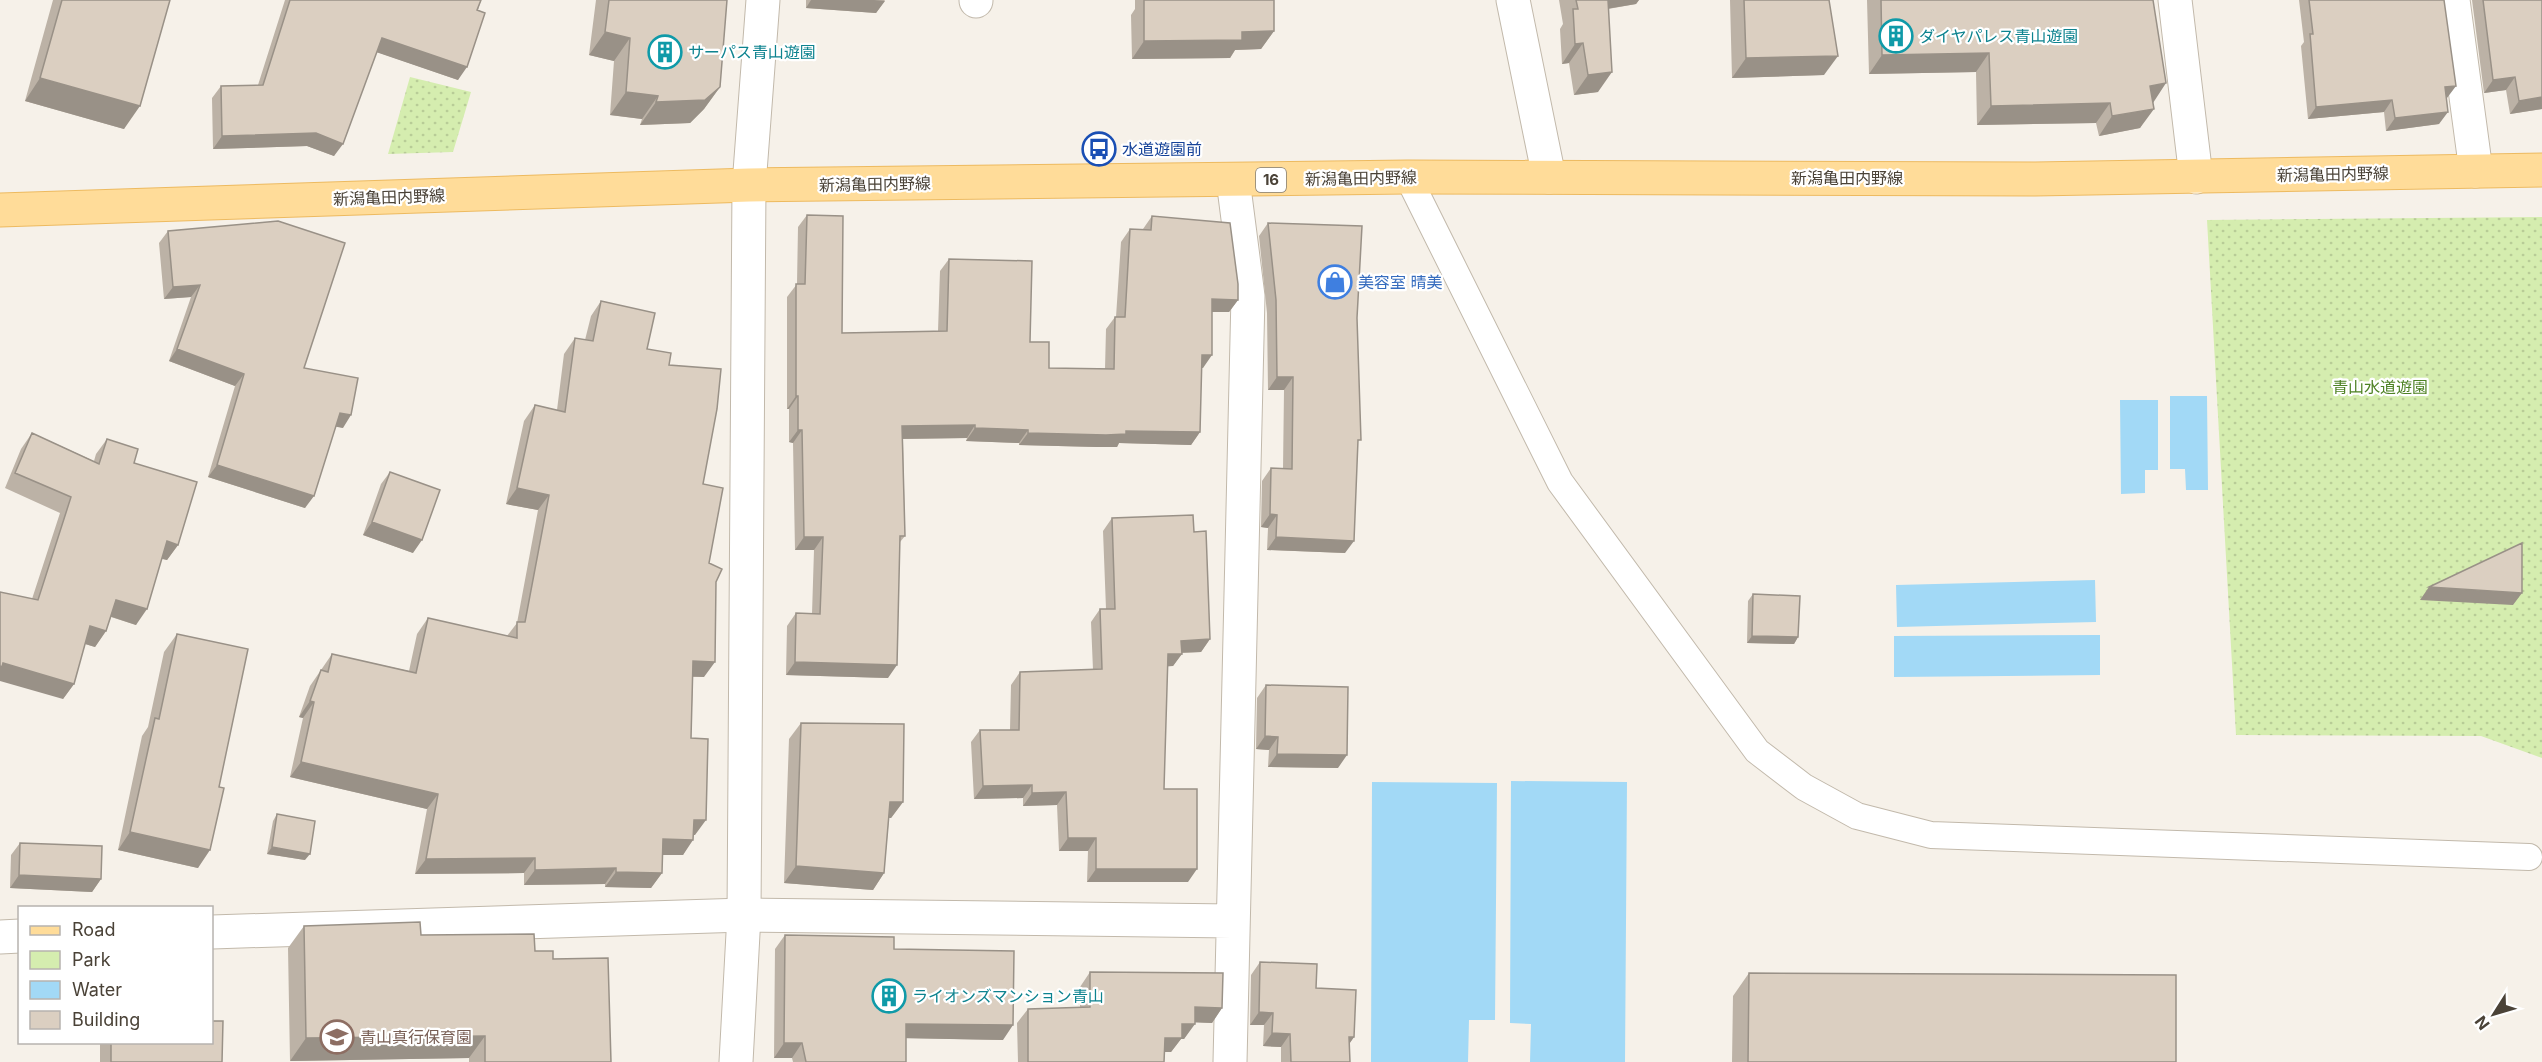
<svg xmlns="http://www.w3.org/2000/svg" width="2542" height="1062" font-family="Inter,'Noto Sans JP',sans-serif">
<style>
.green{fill:url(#green-dots)}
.water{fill:#a2d9f6}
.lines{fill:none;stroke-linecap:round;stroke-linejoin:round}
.service-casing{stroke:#c2b9ab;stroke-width:28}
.minor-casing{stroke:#c2b9ab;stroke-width:35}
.tertiary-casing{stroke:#c2b9ab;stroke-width:35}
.primary-casing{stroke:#edba60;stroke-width:35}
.service{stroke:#fff;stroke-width:26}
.minor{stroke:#fff;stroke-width:33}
.tertiary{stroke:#fff;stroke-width:33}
.primary{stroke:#ffdc99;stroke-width:33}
.wall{fill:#bcb2a6}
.shaded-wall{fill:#999187}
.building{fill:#dbcfc1;stroke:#999187;stroke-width:1.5}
.labels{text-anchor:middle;stroke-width:4.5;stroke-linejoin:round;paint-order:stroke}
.shield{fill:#fff;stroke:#807b73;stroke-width:1.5}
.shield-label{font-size:15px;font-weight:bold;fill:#4a4237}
.culture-label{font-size:16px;fill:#0d838f;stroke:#fff;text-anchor:start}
.transit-label{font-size:16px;fill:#164399;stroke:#fff;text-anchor:start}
.street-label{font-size:16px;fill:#4a4237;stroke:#fff}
.shop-label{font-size:16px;fill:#366cbe;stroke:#fff;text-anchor:start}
.park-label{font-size:16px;fill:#4e8224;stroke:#fff}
.education-label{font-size:16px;fill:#785e54;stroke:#fff;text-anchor:start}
</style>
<defs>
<pattern id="green-dots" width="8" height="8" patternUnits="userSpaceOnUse" patternTransform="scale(1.5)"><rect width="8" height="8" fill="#d5edaf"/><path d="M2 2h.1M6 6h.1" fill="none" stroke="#b8cc97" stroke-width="1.8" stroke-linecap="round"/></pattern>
</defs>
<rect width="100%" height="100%" fill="#f6f1e9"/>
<path class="green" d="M 410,77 L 471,92 L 453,152 L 388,154 Z
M 2542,217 L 2542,758 L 2481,736 L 2236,735 L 2207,220 Z"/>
<path class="water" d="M 2170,396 L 2207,396 L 2208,490 L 2186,490 L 2185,469 L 2170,469 Z
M 2120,400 L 2158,400 L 2158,470 L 2145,470 L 2145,493 L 2121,494 Z
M 2095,580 L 2096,622 L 1897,627 L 1896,585 Z
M 2100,635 L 2100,675 L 1894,677 L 1894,636 Z
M 1511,781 L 1627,782 L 1625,1062 L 1530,1062 L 1531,1024 L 1510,1023 Z
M 1372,782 L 1497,783 L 1495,1020 L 1469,1020 L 1468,1062 L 1371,1062 Z"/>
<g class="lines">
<g class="service-casing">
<path id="service" d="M 1408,177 L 1560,482 L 1757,751 L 1804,787 L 1857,816 L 1931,835 L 2529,857"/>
</g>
<g class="minor-casing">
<path id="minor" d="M 976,0 L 976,1
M 2175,0 L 2196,177
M 2453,0 L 2476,171
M 212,932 L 744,915 L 1232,921
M 0,937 L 20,936
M 1230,1062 L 1248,296 L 1233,180"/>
</g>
<g class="tertiary-casing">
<path id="tertiary" d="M 1513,0 L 1549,177
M 736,1062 L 744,915 L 749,185 L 763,0"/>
</g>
<g class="primary-casing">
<path id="primary" d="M 0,210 L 749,185 L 1408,177 L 2035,179 L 2542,170"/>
</g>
<use href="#service" class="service"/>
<use href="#minor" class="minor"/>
<use href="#tertiary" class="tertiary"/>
<use href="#primary" class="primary"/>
</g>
<path class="wall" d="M 53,0 L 170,0 L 124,129 L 25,101 Z
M 285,0 L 481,0 L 458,80 L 377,52 L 334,156 L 307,146 L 213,149 L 212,98 L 221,86 L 258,85 Z
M 596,0 L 727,0 L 720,87 L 704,109 L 690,123 L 640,125 L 642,119 L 610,115 L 614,61 L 589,55 Z
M 806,0 L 885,0 L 876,13 L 806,8 Z
M 1135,0 L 1274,0 L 1274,31 L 1261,49 L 1235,50 L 1230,58 L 1132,59 L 1131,15 L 1135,9 Z
M 1559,0 L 1639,0 L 1636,4 L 1608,9 L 1598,92 L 1574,95 L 1569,63 L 1562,64 L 1560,29 L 1563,24 Z
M 1730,0 L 1829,0 L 1824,75 L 1732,78 Z
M 1867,0 L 2153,0 L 2153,102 L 2140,128 L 2099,136 L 2096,123 L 1977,125 L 1976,72 L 1869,74 Z
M 2299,0 L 2444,0 L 2447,98 L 2446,98 L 2439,124 L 2386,131 L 2384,112 L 2308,119 L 2301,46 L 2304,42 Z
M 2472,0 L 2542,0 L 2542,109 L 2510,114 L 2506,90 L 2484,93 Z
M 807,215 L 842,333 L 938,331 L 940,271 L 949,259 L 1030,342 L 1049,368 L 1105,369 L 1106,329 L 1115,317 L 1116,317 L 1121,242 L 1130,229 L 1143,229 L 1152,216 L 1238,300 L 1229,312 L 1212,312 L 1203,368 L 1201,368 L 1200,432 L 1191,445 L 1119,443 L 1117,447 L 1097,447 L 1019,445 L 1019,443 L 966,441 L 967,438 L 903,439 L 905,536 L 900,542 L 888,678 L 786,675 L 787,626 L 796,613 L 812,614 L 814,550 L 795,550 L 793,443 L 789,442 L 789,409 L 787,409 L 787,297 L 797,284 L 798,227 Z
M 1268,223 L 1357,318 L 1357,445 L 1345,553 L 1267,550 L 1268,528 L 1261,527 L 1262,481 L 1271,468 L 1283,469 L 1284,390 L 1268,390 L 1267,313 L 1259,236 Z
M 168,231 L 304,368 L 343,428 L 336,426 L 305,508 L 208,477 L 235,386 L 169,361 L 191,297 L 164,299 L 159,243 Z
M 601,301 L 647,349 L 669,365 L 703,484 L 709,563 L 716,582 L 704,677 L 693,677 L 691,738 L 695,835 L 694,835 L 683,855 L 662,855 L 662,873 L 651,888 L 605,887 L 605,884 L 524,885 L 524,873 L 415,874 L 427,809 L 290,777 L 303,718 L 299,717 L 310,686 L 332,654 L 409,671 L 417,634 L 428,618 L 507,636 L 517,623 L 538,510 L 506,504 L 524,421 L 535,405 L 557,410 L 564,354 L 575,338 L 585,340 L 591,316 Z
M 32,433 L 94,461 L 96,454 L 107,439 L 134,463 L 178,545 L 167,560 L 162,559 L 136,625 L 111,617 L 106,631 L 95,647 L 85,644 L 74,684 L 63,699 L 32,599 L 60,513 L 5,488 L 21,449 Z
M 390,472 L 413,553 L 363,535 L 381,484 Z
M 1112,518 L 1194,532 L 1210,639 L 1201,652 L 1182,653 L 1173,666 L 1167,666 L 1164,789 L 1188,882 L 1087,882 L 1088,851 L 1059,851 L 1057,805 L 1023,806 L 1023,798 L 974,799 L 971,742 L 980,730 L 1010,730 L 1011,685 L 1020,672 L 1093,670 L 1091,622 L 1100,609 L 1106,609 L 1103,531 Z
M 1753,594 L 1798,637 L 1794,644 L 1747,643 L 1748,601 Z
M 177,634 L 219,787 L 198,868 L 118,850 L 142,736 L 148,727 L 164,652 Z
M 1266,685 L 1338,768 L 1268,767 L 1269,750 L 1256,749 L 1257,698 Z
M 801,723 L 903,802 L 891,818 L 889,818 L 884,873 L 873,890 L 784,883 L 789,739 Z
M 277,814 L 305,860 L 267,854 L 273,821 Z
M 20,843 L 101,879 L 92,892 L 10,888 L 11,855 Z
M 304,926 L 421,935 L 535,951 L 553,959 L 611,1062 L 469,1062 L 469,1058 L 290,1061 L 288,948 Z
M 785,935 L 894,949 L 1003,1040 L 906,1038 L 906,1062 L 793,1062 L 792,1058 L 774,1058 L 775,949 Z
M 1260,962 L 1316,988 L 1354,1037 L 1349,1044 L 1350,1062 L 1281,1062 L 1281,1047 L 1263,1046 L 1264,1025 L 1250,1025 L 1251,975 Z
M 1090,972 L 1222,1008 L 1212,1023 L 1195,1022 L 1184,1039 L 1181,1039 L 1171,1052 L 1165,1052 L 1164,1062 L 1018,1062 L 1017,1023 L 1028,1009 L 1080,1008 L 1080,987 Z
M 1749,973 L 2176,1062 L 1732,1062 L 1733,996 Z
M 100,1042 L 212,1042 L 222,1062 L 100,1062 Z"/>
<path class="shaded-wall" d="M 811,0 L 874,0 L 885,1 L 876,13 L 806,8 Z
M 1601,0 L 1639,0 L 1636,4 L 1594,11 Z
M 1274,31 L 1261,49 L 1235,50 L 1230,58 L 1132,59 L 1144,41 L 1242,32 Z
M 605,32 L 630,38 L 614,61 L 589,55 Z
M 382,38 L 467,67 L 458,80 L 373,51 Z
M 1583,43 L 1569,63 L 1562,64 L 1575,44 Z
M 1989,53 L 1976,72 L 1869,74 L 1882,55 Z
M 1838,56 L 1824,75 L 1732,78 L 1746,58 Z
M 1612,72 L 1598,92 L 1574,95 L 1588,75 Z
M 2515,77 L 2506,90 L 2484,93 L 2493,80 Z
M 40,78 L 140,106 L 124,129 L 25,101 Z
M 2166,83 L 2153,103 L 2150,86 Z
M 2456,86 L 2447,98 L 2436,100 L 2445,87 Z
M 720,87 L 704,109 L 690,123 L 640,125 L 656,102 Z
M 626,92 L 658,96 L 642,119 L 610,115 Z
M 2542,97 L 2542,109 L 2510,114 L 2519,101 Z
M 2392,100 L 2384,112 L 2308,119 L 2316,107 Z
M 2110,103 L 2096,123 L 1977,125 L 1991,106 Z
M 2154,109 L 2140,128 L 2099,136 L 2112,116 Z
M 2448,112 L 2439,124 L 2386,131 L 2395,118 Z
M 316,133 L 343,144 L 334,156 L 307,146 L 213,149 L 222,136 Z
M 200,285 L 191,297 L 164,299 L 173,287 Z
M 1212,299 L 1238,300 L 1229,312 L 1203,312 Z
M 177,349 L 244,374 L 235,386 L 169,361 Z
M 1202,355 L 1212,355 L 1203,368 L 1193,367 Z
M 1277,377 L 1293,377 L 1284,390 L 1268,390 Z
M 796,396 L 798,396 L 789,409 L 787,409 Z
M 340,413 L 351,415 L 343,428 L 332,426 Z
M 975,425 L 967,438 L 893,439 L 902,426 Z
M 975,428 L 1028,430 L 1019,443 L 966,441 Z
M 798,430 L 802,430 L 793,443 L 789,442 Z
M 1126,431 L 1200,432 L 1191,445 L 1119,443 L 1117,447 L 1097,447 L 1019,445 L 1028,433 Z
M 217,465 L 314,496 L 305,508 L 208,477 Z
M 517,488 L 549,495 L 538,510 L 506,504 Z
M 1270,514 L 1277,515 L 1268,528 L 1261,527 Z
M 372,522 L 422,540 L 413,553 L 363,535 Z
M 804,537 L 823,537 L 814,550 L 795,550 Z
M 1276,537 L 1354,541 L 1345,553 L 1267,550 Z
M 167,541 L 178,545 L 167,560 L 156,557 Z
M 2429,587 L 2522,593 L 2513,605 L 2420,600 Z
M 116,600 L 147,609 L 136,625 L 106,615 Z
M 90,626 L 106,631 L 95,647 L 79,642 Z
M 1752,636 L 1798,637 L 1794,644 L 1747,643 Z
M 1210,639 L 1201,652 L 1172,653 L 1181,641 Z
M 1168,654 L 1182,654 L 1173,666 L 1159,667 Z
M 693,661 L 715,662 L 704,677 L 682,676 Z
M 795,662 L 897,665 L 888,678 L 786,675 Z
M 3,663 L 74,684 L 63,699 L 0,681 L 0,666 Z
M 310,701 L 314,702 L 303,718 L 299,717 Z
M 1265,736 L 1278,737 L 1269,750 L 1256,749 Z
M 1277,754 L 1347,755 L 1338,768 L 1268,767 Z
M 301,762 L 438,794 L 427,809 L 290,777 Z
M 1032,785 L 1023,798 L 974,799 L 983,786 Z
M 1066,792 L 1057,805 L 1023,806 L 1032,793 Z
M 890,802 L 903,802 L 891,818 L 878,818 Z
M 694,820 L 706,820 L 695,835 L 683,835 Z
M 130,832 L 210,850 L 198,868 L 118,850 Z
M 1068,838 L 1096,838 L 1088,851 L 1059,851 Z
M 663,839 L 693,840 L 683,855 L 652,855 Z
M 272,847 L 310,854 L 305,860 L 267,854 Z
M 535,858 L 524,873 L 415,874 L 426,859 Z
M 796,866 L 884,873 L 873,890 L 784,883 Z
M 616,868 L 605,884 L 524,885 L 535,870 Z
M 1096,869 L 1197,869 L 1188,882 L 1087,882 Z
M 616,872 L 662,873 L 651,888 L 605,887 Z
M 19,875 L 101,879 L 92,892 L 10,888 Z
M 1195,1007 L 1222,1008 L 1212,1023 L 1184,1022 Z
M 1259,1012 L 1273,1013 L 1264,1025 L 1250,1025 Z
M 906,1024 L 1013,1025 L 1003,1040 L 896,1038 Z
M 1182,1024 L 1195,1024 L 1184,1039 L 1181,1039 L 1171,1052 L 1154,1052 L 1165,1038 Z
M 1272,1033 L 1290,1034 L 1281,1047 L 1263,1046 Z
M 485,1036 L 469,1058 L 290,1061 L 306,1038 Z
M 1349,1037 L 1354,1037 L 1345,1050 Z
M 784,1043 L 802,1043 L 792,1058 L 774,1058 Z"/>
<path class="building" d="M 62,0 L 170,0 L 140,106 L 40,78 Z
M 290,0 L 481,0 L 477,10 L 485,13 L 467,67 L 382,38 L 343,144 L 316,133 L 222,136 L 221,86 L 263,85 Z
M 609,0 L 727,0 L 720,87 L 705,100 L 656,102 L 658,96 L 626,92 L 630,38 L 605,32 Z
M 1144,0 L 1274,0 L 1274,31 L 1242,32 L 1242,40 L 1144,41 Z
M 1576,0 L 1608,0 L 1612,72 L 1588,75 L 1583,43 L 1575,44 L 1573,9 L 1578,9 Z
M 1744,0 L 1829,0 L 1838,56 L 1746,58 Z
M 1881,0 L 2153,0 L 2166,83 L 2150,86 L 2154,109 L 2112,116 L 2110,103 L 1991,106 L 1989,53 L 1882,55 Z
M 2309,0 L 2444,0 L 2456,86 L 2445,87 L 2448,112 L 2395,118 L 2392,100 L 2316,107 L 2310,34 L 2313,34 Z
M 2483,0 L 2542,0 L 2542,97 L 2519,101 L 2515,77 L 2493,80 Z
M 807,215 L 843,216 L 842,333 L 947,331 L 949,259 L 1032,261 L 1030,342 L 1049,342 L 1049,368 L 1114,369 L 1115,317 L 1125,317 L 1130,229 L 1151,230 L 1152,216 L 1230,223 L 1238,284 L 1238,300 L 1212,299 L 1212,355 L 1202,355 L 1200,432 L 1126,431 L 1126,434 L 1106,435 L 1028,433 L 1028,430 L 975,428 L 975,425 L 902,426 L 905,536 L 900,536 L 897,665 L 795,662 L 796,613 L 820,614 L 823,537 L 804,537 L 802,430 L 798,430 L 798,396 L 796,396 L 796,284 L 805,284 Z
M 278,221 L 345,243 L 304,368 L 358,378 L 351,415 L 340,413 L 314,496 L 217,465 L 244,374 L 177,349 L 200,285 L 173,287 L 168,231 Z
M 1268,223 L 1362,226 L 1357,318 L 1361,440 L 1358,440 L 1354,541 L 1276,537 L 1277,515 L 1270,514 L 1271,468 L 1292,469 L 1293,377 L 1277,377 L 1276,300 Z
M 601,301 L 655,313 L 647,349 L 671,353 L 669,365 L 721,369 L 717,409 L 703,484 L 723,488 L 709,563 L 722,569 L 716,582 L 715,662 L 693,661 L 691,738 L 708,739 L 706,820 L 694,820 L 693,840 L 663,839 L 662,873 L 616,872 L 616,868 L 535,870 L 535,858 L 426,859 L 438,794 L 301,762 L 314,702 L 310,701 L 321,670 L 328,672 L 332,654 L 416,673 L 428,618 L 517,638 L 517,622 L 525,622 L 549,495 L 517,488 L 535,405 L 565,412 L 575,338 L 593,341 Z
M 32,433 L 99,464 L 107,439 L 138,449 L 134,463 L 197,482 L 178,545 L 167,541 L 147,609 L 116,600 L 106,631 L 90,626 L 74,684 L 3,663 L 2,667 L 0,666 L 0,592 L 38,600 L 71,497 L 15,473 Z
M 390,472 L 440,490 L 422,540 L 372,522 Z
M 1193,515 L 1194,532 L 1206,531 L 1210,639 L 1181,641 L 1182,654 L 1168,654 L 1164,789 L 1197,789 L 1197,869 L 1096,869 L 1096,838 L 1068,838 L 1066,792 L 1032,793 L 1032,785 L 983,786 L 980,730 L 1019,730 L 1020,672 L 1102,669 L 1100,609 L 1115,609 L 1112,518 Z
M 2522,543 L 2522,593 L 2429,587 Z
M 1753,594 L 1800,596 L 1798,637 L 1752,636 Z
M 177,634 L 248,649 L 219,787 L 224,788 L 210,850 L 130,832 L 155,718 L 159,719 Z
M 1266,685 L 1348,687 L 1347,755 L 1277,754 L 1278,737 L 1265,736 Z
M 801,723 L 904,724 L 903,802 L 890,802 L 884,873 L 796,866 Z
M 277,814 L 315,821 L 310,854 L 272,847 Z
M 20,843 L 102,846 L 101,879 L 19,875 Z
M 420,922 L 421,935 L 534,934 L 535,951 L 553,951 L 553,959 L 608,958 L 611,1062 L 485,1062 L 485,1036 L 306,1038 L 304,926 Z
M 785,935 L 894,937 L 894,949 L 1014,951 L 1013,1025 L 906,1024 L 906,1062 L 806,1062 L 802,1043 L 784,1043 Z
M 1260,962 L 1317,964 L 1316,988 L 1356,990 L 1354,1037 L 1349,1037 L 1350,1062 L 1291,1062 L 1290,1034 L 1272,1033 L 1273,1013 L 1259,1012 Z
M 1090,972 L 1223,973 L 1222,1008 L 1195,1007 L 1195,1024 L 1182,1024 L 1182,1038 L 1165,1038 L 1164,1062 L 1028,1062 L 1028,1009 L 1090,1007 Z
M 1749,973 L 2176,975 L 2176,1062 L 1748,1062 Z
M 212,1021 L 223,1021 L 222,1062 L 111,1062 L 111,1042 L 212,1042 Z"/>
<defs>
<g id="building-ring" transform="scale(1.725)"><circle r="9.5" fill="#fff" stroke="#0f9aa8" stroke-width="1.5"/><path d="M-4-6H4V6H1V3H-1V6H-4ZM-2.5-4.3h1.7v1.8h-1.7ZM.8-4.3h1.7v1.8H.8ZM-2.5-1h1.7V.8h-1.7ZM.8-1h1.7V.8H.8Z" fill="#0f9aa8"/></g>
<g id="bus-ring" transform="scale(1.725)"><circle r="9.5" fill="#fff" stroke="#1a4fb4" stroke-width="1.5"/><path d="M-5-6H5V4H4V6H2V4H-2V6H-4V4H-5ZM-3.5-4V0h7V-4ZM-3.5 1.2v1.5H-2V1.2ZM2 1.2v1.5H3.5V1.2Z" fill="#1a4fb4"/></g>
<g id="shop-ring" transform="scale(1.725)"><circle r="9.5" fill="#fff" stroke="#3f7fe0" stroke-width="1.5"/><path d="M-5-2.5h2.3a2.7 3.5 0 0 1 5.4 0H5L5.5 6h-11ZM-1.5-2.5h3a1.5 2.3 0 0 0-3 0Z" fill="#3f7fe0"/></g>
<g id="school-ring" transform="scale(1.725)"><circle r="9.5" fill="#fff" stroke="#8d6e63" stroke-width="1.5"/><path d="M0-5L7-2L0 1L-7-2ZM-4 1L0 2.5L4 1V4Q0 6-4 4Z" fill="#8d6e63"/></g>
</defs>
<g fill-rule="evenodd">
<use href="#building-ring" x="1896" y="36"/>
<use href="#building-ring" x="665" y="52"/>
<use href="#bus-ring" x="1099" y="149"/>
<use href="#shop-ring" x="1335" y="282"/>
<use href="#building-ring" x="889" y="996"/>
<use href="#school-ring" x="337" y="1037"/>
</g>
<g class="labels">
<rect class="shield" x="1256" y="168" width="30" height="24" rx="4.5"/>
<g class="shield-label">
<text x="1271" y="185">16</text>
</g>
<g class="culture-label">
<text x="1919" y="42">ダイヤパレス青山遊園</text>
<text x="688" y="58">サーパス青山遊園</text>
<text x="912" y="1002">ライオンズマンション青山</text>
</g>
<g class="transit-label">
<text x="1122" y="155">水道遊園前</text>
</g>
<g class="street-label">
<text transform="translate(2333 174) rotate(-1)" y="6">新潟亀田内野線</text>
<text transform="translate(1361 178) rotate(-1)" y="6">新潟亀田内野線</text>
<text x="1847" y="184">新潟亀田内野線</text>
<text transform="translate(875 184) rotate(-1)" y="6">新潟亀田内野線</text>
<text transform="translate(389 197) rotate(-2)" y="6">新潟亀田内野線</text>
</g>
<g class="shop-label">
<text x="1358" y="288">美容室 晴美</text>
</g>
<g class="park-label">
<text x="2380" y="393">青山水道遊園</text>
</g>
<g class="education-label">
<text x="360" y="1043">青山真行保育園</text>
</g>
</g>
<rect x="18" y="906" width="195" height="138" fill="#ffffff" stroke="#b7b3af" stroke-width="1.5"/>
<rect x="30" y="926" width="30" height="9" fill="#ffdc99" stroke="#b7b3af" stroke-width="1.5"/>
<text x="72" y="936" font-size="18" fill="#4a4237">Road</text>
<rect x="30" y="951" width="30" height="18" fill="#d5edaf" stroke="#b7b3af" stroke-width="1.5"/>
<text x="72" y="966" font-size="18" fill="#4a4237">Park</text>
<rect x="30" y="981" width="30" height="18" fill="#a2d9f6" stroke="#b7b3af" stroke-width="1.5"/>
<text x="72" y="996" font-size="18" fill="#4a4237">Water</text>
<rect x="30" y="1011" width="30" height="18" fill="#dbcfc1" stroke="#b7b3af" stroke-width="1.5"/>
<text x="72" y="1026" font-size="18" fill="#4a4237">Building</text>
<g transform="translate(2494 1014) rotate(233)" stroke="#ffffff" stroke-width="4.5" paint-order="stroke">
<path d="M0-4.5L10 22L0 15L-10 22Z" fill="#4a4237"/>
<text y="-9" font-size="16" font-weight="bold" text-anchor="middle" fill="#4a4237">N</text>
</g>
</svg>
